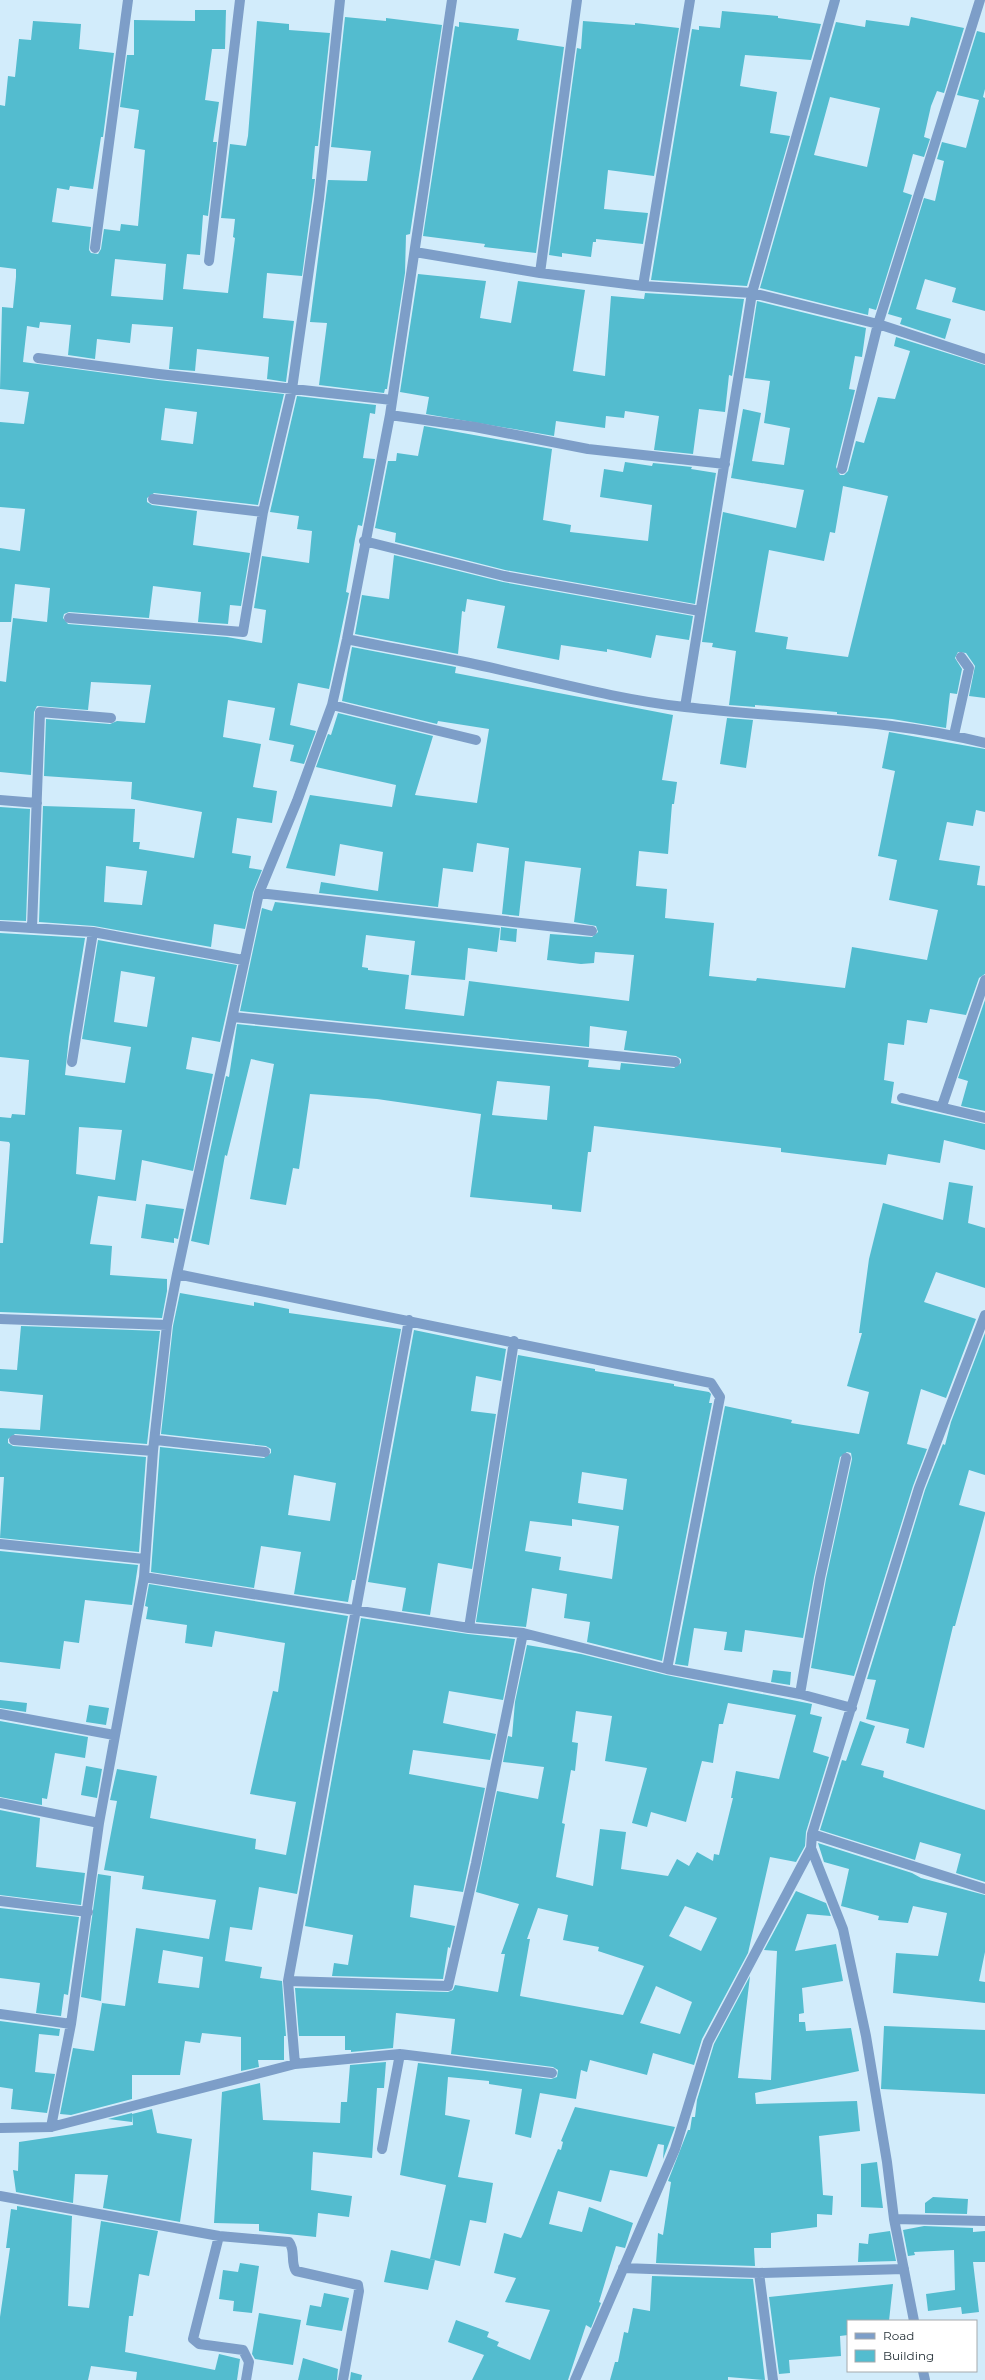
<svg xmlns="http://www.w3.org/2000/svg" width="985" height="2380" font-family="Montserrat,sans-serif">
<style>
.building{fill:#53bccf;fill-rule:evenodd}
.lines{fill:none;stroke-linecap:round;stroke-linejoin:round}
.minor{stroke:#7d9ec8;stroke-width:10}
</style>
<rect width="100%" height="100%" fill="#d2ecfb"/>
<path class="building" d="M 195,10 L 226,10 L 225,49 L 212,49 L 205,100 L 219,102 L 213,142 L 217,142 L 208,216 L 203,215 L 200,255 L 187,254 L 183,289 L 228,293 L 235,238 L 233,237 L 235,219 L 221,218 L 230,144 L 246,146 L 248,136 L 257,21 L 289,24 L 289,30 L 330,33 L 318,146 L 315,146 L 312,179 L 315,179 L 302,276 L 267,273 L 263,318 L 294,321 L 286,382 L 267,379 L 269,357 L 197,349 L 195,371 L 169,369 L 173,327 L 132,324 L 130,343 L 97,339 L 95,359 L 68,355 L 71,325 L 40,322 L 39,328 L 27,326 L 23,362 L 158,380 L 284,394 L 258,505 L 154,493 L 147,498 L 147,502 L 152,505 L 197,511 L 193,545 L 250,553 L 241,606 L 230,605 L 228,624 L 198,622 L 201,592 L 153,586 L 149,618 L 69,612 L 64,614 L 63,618 L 68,624 L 227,637 L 262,643 L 266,610 L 254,608 L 262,556 L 309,563 L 312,531 L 297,529 L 299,516 L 270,512 L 297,396 L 376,405 L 375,414 L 370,413 L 363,458 L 375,459 L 362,526 L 358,525 L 355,539 L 346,592 L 349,593 L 329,689 L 298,683 L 290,725 L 316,731 L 304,764 L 290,761 L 294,745 L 269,740 L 275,708 L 228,700 L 223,737 L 261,744 L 253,787 L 277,791 L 272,823 L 237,818 L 232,853 L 251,856 L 249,868 L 262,870 L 253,892 L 245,929 L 214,924 L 211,947 L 94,926 L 39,922 L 43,806 L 135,809 L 133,842 L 140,842 L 139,849 L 194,858 L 202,812 L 131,799 L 132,782 L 44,776 L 46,719 L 110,724 L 117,721 L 145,723 L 151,685 L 91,682 L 88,710 L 37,706 L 34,712 L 31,775 L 0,772 L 0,681 L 6,682 L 13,618 L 47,622 L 50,588 L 15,584 L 11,622 L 0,622 L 0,548 L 20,551 L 25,509 L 0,507 L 0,422 L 24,424 L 29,392 L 0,389 L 2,307 L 13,308 L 16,277 L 16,269 L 0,267 L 0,105 L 5,106 L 8,76 L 15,77 L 19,39 L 31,40 L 33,21 L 81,24 L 79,49 L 114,53 L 103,137 L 101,137 L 93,189 L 70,186 L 69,190 L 57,188 L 52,222 L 91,227 L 89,250 L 91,253 L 98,254 L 101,249 L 104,229 L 120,231 L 121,224 L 138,226 L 145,150 L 134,148 L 139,110 L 120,107 L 127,55 L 134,55 L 134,20 L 195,21 ZM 115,259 L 166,264 L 163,300 L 111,296 ZM 165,408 L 197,412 L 193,444 L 161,440 ZM 106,866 L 147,871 L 142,905 L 104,902 Z
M 722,11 L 778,16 L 778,18 L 821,24 L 811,60 L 745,55 L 740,86 L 777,92 L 770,133 L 790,136 L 747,286 L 651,280 L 692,29 L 699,30 L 699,26 L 720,28 Z
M 345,17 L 386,21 L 386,18 L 442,25 L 410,234 L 406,235 L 405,273 L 387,389 L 385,389 L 384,393 L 319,385 L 327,323 L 310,322 L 328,180 L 367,181 L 371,151 L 331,147 Z
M 911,17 L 964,28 L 944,93 L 937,91 L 931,106 L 924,137 L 930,139 L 924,157 L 913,154 L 903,192 L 912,195 L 876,310 L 869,308 L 868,315 L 760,288 L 836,22 L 865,27 L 866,20 L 909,26 ZM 830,97 L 880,108 L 867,167 L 814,155 Z
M 583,21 L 635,25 L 635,23 L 679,28 L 654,176 L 608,170 L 604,209 L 648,213 L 643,244 L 596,239 L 596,242 L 593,242 L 591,257 L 562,253 L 562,257 L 549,255 L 577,48 L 581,49 Z
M 459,22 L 519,29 L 517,40 L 564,47 L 536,253 L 484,247 L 485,244 L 423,236 L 455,26 L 459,27 Z
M 977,31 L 985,33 L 985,89 L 983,97 L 985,98 L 985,311 L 952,302 L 956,288 L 925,279 L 916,309 L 951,319 L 945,339 L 900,324 L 902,318 L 888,314 L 924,198 L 935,201 L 944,161 L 937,159 L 942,142 L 966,148 L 979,100 L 957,95 Z
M 418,274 L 486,281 L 480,318 L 511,323 L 518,281 L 585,290 L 573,371 L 605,376 L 611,296 L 644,299 L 645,293 L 744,299 L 732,376 L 729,375 L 725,412 L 699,409 L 693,454 L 654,450 L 659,416 L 625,411 L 624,418 L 606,416 L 605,428 L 556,421 L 554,436 L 426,414 L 429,397 L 400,392 Z
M 757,301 L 866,328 L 862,357 L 855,356 L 849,389 L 855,390 L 836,467 L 840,475 L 844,475 L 848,471 L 856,441 L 864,443 L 878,397 L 895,399 L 910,351 L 894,346 L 896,337 L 985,365 L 985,698 L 969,696 L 975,666 L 966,653 L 958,652 L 955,658 L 962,669 L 957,694 L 950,693 L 946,728 L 892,719 L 837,714 L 837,712 L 755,705 L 755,707 L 729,705 L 736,651 L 712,647 L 713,643 L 702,642 L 723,512 L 796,528 L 804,490 L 731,478 L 743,409 L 761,413 L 752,461 L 784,465 L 790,428 L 764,423 L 770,381 L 745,378 ZM 843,486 L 888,496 L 848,657 L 786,649 L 788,637 L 755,632 L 769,550 L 824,561 L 830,532 L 835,533 Z
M 424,426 L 552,449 L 543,520 L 571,525 L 570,532 L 648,541 L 652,505 L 600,497 L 604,469 L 623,472 L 625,462 L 652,466 L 653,463 L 692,467 L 691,469 L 716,473 L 695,604 L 505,570 L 395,542 L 396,533 L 375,528 L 388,461 L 396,461 L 397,453 L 418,456 Z
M 394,555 L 503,582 L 693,616 L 689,640 L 656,635 L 651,658 L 607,649 L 607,652 L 561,645 L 559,660 L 497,648 L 505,606 L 467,599 L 465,612 L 462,611 L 458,654 L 355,634 L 362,595 L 389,599 Z
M 352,647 L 456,667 L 455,673 L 673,715 L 662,780 L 677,782 L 674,804 L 672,804 L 668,854 L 639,851 L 636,886 L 667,889 L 665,918 L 714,923 L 709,976 L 756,981 L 757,978 L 845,988 L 852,947 L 927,960 L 938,910 L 889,900 L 897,860 L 878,856 L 895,771 L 882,768 L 889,732 L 985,749 L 985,812 L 976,810 L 973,826 L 947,822 L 939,860 L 980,866 L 977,885 L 985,886 L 985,974 L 979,978 L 966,1015 L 930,1009 L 927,1023 L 907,1020 L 904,1045 L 888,1043 L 884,1080 L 894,1082 L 891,1103 L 985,1124 L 985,1150 L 944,1140 L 940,1163 L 888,1154 L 886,1165 L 781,1152 L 781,1148 L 594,1126 L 591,1152 L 588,1152 L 581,1212 L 552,1209 L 552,1205 L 470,1197 L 481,1114 L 377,1099 L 310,1094 L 299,1169 L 293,1168 L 286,1205 L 250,1199 L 274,1064 L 251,1059 L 227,1156 L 225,1155 L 209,1245 L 191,1241 L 226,1076 L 229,1077 L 237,1024 L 589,1060 L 588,1067 L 620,1070 L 621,1063 L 674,1068 L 681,1063 L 681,1059 L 676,1056 L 624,1050 L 627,1031 L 590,1026 L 589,1047 L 240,1011 L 262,908 L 272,911 L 275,902 L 500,928 L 497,952 L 468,948 L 465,980 L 411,975 L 415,941 L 366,935 L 362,967 L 368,968 L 368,970 L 409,975 L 405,1009 L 464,1016 L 469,981 L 629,1001 L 634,955 L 595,952 L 594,963 L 581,964 L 547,960 L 550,934 L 592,937 L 598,932 L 596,926 L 574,922 L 581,868 L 525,861 L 519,916 L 502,914 L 509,848 L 477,843 L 473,872 L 443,868 L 438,907 L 319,893 L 321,882 L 378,891 L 383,852 L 340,844 L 335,876 L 286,868 L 310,795 L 392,807 L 396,785 L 316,767 L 328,734 L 331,735 L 338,713 L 433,736 L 415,795 L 477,803 L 489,729 L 438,721 L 437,724 L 342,701 ZM 497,1081 L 550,1086 L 547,1120 L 492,1115 Z
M 727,718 L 753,720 L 746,768 L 720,764 Z
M 0,807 L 30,809 L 26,921 L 0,920 Z
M 501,927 L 517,929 L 516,942 L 500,940 Z
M 0,933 L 85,938 L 69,1037 L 65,1075 L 125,1083 L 131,1047 L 82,1039 L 98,940 L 237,965 L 220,1042 L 192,1037 L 186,1069 L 213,1074 L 193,1171 L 142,1160 L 136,1201 L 98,1196 L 90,1244 L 112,1246 L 110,1275 L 167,1279 L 167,1291 L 162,1318 L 0,1312 L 0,1243 L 3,1243 L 10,1144 L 9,1142 L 0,1141 L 0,1117 L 11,1118 L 12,1114 L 25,1115 L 29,1060 L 0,1057 ZM 121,971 L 155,977 L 147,1027 L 114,1022 ZM 79,1127 L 122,1130 L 115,1180 L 76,1174 Z
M 985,1000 L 985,1111 L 961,1106 L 968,1081 L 958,1078 Z
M 949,1182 L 973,1186 L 968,1223 L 985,1228 L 985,1288 L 936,1272 L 924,1302 L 976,1319 L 946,1398 L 921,1389 L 907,1444 L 927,1449 L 913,1486 L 854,1676 L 811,1668 L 826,1579 L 852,1459 L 851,1453 L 847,1452 L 840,1457 L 814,1577 L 803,1638 L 745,1630 L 742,1652 L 724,1650 L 727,1632 L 694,1628 L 688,1666 L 675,1664 L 725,1406 L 792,1420 L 791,1423 L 859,1434 L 869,1392 L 847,1386 L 862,1333 L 859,1333 L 869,1259 L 883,1203 L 943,1220 Z
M 146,1204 L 184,1209 L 178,1239 L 174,1238 L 174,1243 L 141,1238 Z
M 180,1293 L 254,1306 L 254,1302 L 289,1309 L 289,1313 L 401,1329 L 355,1580 L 352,1580 L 348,1602 L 294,1594 L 301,1552 L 261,1546 L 254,1588 L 151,1572 L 160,1447 L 264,1458 L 271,1453 L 271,1449 L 266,1446 L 161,1434 L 173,1326 ZM 294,1475 L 336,1483 L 330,1521 L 288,1515 Z
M 21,1326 L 160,1331 L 147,1444 L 15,1434 L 8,1439 L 8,1443 L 13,1446 L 146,1457 L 139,1552 L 0,1538 L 4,1477 L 0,1477 L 0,1428 L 40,1430 L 43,1395 L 0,1391 L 0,1369 L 17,1370 Z
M 414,1330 L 506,1349 L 501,1381 L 476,1376 L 471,1411 L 496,1414 L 472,1569 L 438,1563 L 430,1615 L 402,1611 L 406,1588 L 368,1582 Z
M 985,1333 L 985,1475 L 969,1470 L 959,1505 L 985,1512 L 985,1514 L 955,1626 L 953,1626 L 924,1748 L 906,1743 L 909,1729 L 866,1719 L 876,1680 L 867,1679 L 925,1490 L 943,1444 L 945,1445 L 951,1422 Z
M 518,1355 L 595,1369 L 595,1371 L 674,1384 L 674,1386 L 709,1392 L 711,1394 L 709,1403 L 712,1403 L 662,1661 L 587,1642 L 590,1622 L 564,1618 L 567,1594 L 532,1588 L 526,1627 L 476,1622 ZM 582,1472 L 627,1479 L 623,1510 L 578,1503 ZM 572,1519 L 619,1526 L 612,1579 L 559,1570 L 561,1557 L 525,1551 L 530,1521 L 572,1526 Z
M 0,1551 L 138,1565 L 132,1605 L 85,1600 L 79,1643 L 64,1641 L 60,1669 L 0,1662 Z
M 149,1584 L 348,1616 L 297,1894 L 259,1887 L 252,1930 L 230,1927 L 225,1961 L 262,1967 L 260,1978 L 282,1981 L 286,2036 L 284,2036 L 284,2060 L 258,2060 L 259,2067 L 241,2071 L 241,2037 L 202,2033 L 200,2043 L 185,2041 L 180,2075 L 132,2075 L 132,2099 L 71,2115 L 60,2114 L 73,2048 L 94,2051 L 102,2003 L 125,2006 L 136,1928 L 209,1939 L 216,1900 L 142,1889 L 144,1876 L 104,1870 L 117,1801 L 110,1800 L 117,1769 L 157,1776 L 150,1818 L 256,1839 L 255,1849 L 286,1855 L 296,1802 L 250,1794 L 273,1691 L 278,1692 L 285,1643 L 215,1631 L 212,1647 L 185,1643 L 187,1625 L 146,1619 L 148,1607 L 145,1606 ZM 163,1950 L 203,1957 L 199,1988 L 158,1983 Z
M 361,1618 L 468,1634 L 515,1639 L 503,1700 L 449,1691 L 443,1723 L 496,1734 L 490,1760 L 413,1750 L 409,1774 L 485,1788 L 463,1892 L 414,1885 L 410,1917 L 455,1926 L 450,1948 L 448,1947 L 443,1979 L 332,1976 L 334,1963 L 348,1965 L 353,1935 L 305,1926 Z
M 527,1645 L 581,1654 L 666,1675 L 812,1704 L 810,1714 L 822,1717 L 813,1752 L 829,1757 L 806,1832 L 805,1846 L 796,1862 L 770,1857 L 748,1953 L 702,2039 L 694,2065 L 653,2053 L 647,2075 L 590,2060 L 587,2072 L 581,2070 L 576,2099 L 540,2093 L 531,2138 L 515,2134 L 522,2089 L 489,2084 L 489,2081 L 448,2077 L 445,2115 L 470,2120 L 458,2177 L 493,2183 L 486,2223 L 470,2220 L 460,2266 L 430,2259 L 446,2185 L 400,2175 L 418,2063 L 551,2079 L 557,2077 L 558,2070 L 553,2067 L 451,2054 L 455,2019 L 396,2013 L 393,2048 L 351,2052 L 351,2050 L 345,2050 L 345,2036 L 299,2036 L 295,1988 L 448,1992 L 453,1990 L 455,1985 L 498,1992 L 505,1954 L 501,1954 L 519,1904 L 476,1892 L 497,1791 L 538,1799 L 544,1767 L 503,1762 L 508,1736 L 512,1737 L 515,1702 ZM 728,1703 L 796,1715 L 779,1779 L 736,1771 L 731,1798 L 733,1798 L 719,1855 L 714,1854 L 713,1861 L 697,1852 L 689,1866 L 677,1859 L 668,1876 L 621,1869 L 626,1832 L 600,1829 L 593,1886 L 556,1877 L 565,1824 L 562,1823 L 571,1770 L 575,1771 L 578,1743 L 572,1742 L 576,1711 L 612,1716 L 605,1761 L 647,1768 L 632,1823 L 647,1827 L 651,1812 L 686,1822 L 702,1761 L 713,1763 L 719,1724 L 723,1724 ZM 685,1906 L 717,1918 L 701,1951 L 669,1936 ZM 538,1908 L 568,1915 L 563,1940 L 599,1947 L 598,1951 L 644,1966 L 623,2015 L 520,1996 L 530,1939 L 527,1939 ZM 656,1986 L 692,2002 L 680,2034 L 640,2023 Z
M 773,1670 L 791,1672 L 790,1685 L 771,1682 Z
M 0,1700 L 27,1703 L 26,1712 L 0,1708 Z
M 89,1705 L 109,1708 L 106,1725 L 86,1722 Z
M 0,1721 L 88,1737 L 85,1758 L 55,1753 L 47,1799 L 42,1798 L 42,1805 L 0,1797 Z
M 860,1721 L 875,1726 L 861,1765 L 884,1771 L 883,1777 L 985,1810 L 985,1882 L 956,1873 L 961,1854 L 920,1842 L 915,1860 L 820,1830 L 842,1760 L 846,1761 Z
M 86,1766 L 102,1769 L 97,1798 L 81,1795 Z
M 0,1810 L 40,1818 L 36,1867 L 85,1873 L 81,1905 L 0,1895 Z
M 818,1843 L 912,1873 L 921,1878 L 985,1895 L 985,1952 L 979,1981 L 985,1982 L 985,2003 L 893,1993 L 896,1953 L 938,1956 L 947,1913 L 913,1906 L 908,1923 L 878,1920 L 879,1916 L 841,1906 L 849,1869 L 824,1862 Z
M 98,1874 L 111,1876 L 101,2001 L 81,1997 Z
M 796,1891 L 826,1903 L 831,1916 L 807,1914 L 795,1951 L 836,1944 L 843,1981 L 802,1988 L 804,2013 L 799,2014 L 799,2022 L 805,2022 L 806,2031 L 851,2028 L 859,2071 L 755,2093 L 756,2104 L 857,2101 L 860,2131 L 819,2136 L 823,2195 L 833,2196 L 832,2215 L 817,2214 L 817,2227 L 771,2233 L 771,2248 L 754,2248 L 755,2266 L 656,2263 L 658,2233 L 663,2235 L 671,2182 L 668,2181 L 688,2130 L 690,2130 L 692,2117 L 695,2117 L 697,2100 L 714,2044 L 750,1976 L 738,2078 L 771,2080 L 777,1951 L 764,1950 Z
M 0,1908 L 79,1917 L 68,1995 L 64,1994 L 61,2016 L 36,2013 L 40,1983 L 0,1978 Z
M 0,2021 L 60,2029 L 59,2036 L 39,2034 L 35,2072 L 55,2074 L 47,2113 L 11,2109 L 13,2089 L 0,2087 Z
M 884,2026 L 985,2030 L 985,2094 L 881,2089 Z
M 386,2062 L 384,2088 L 377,2088 L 372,2158 L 313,2152 L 311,2190 L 352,2196 L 349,2217 L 318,2213 L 316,2237 L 259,2231 L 259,2224 L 214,2223 L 222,2092 L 260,2083 L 263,2120 L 340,2123 L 341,2102 L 347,2102 L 350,2065 Z
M 575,2107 L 675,2127 L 663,2159 L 664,2145 L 658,2144 L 647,2177 L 610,2170 L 601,2202 L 558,2191 L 549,2224 L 582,2232 L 589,2207 L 633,2223 L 625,2248 L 616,2246 L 599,2302 L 601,2303 L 591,2328 L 586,2325 L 568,2380 L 472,2380 L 484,2355 L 448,2342 L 456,2320 L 489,2332 L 487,2337 L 499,2342 L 497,2346 L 530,2360 L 550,2310 L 505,2302 L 516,2278 L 494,2273 L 504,2233 L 521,2238 L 523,2234 L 558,2149 L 561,2150 L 563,2142 L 561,2141 Z
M 152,2109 L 157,2133 L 192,2139 L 180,2222 L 103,2208 L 108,2175 L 75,2174 L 73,2203 L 16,2192 L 13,2170 L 18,2171 L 19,2142 L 133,2125 L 132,2114 Z
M 132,2113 L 132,2122 L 108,2119 Z
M 877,2162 L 883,2208 L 861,2207 L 861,2164 Z
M 933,2197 L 968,2199 L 967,2214 L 925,2213 L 925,2203 Z
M 17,2206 L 72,2216 L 68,2306 L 89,2308 L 101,2221 L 158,2231 L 149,2276 L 139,2274 L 133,2316 L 129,2316 L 125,2352 L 215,2370 L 219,2354 L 240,2359 L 237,2380 L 136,2380 L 137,2372 L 91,2366 L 88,2380 L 0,2380 L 0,2317 L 10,2248 L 6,2248 L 11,2209 L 17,2210 Z
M 924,2226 L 973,2228 L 973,2232 L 985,2231 L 985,2262 L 973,2262 L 979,2312 L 962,2314 L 961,2307 L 928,2311 L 926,2294 L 955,2290 L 954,2250 L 914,2252 L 915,2255 L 908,2256 L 903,2230 Z
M 890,2231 L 896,2261 L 858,2262 L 859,2243 L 868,2244 L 869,2234 Z
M 391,2250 L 435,2260 L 428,2290 L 384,2282 Z
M 240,2263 L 259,2266 L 252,2313 L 233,2311 L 234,2301 L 219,2299 L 223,2270 L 238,2272 Z
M 652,2276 L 753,2279 L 765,2380 L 728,2377 L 728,2380 L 610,2380 L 615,2362 L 618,2362 L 624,2332 L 628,2333 L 633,2308 L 650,2311 Z
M 893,2284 L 889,2321 L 847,2321 L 848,2335 L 840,2336 L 841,2356 L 789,2360 L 790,2373 L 779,2374 L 769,2297 Z
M 324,2293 L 349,2298 L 342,2331 L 306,2325 L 310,2305 L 321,2307 Z
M 259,2313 L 301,2320 L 293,2365 L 255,2359 L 252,2354 Z
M 303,2358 L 338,2369 L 337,2380 L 298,2380 Z
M 351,2372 L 362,2375 L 361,2380 L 350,2380 Z"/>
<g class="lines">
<path class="minor" d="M 95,248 L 128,0
M 415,252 L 540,273 L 643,286 L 752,293 L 878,324 L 985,359
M 209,261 L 240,0
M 540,273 L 577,0
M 643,286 L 690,0
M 38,358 L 159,374 L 392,400
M 390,415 L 475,427 L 588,449 L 725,464
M 842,469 L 878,324 L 980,0
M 153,499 L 263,512
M 364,541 L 504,576 L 700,611
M 69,618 L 243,632 L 263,512 L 292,389 L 319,199 L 340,0
M 347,639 C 389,648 432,655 474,664 C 545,679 613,699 685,707 C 785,719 887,718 985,743
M 332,705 L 476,740
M 685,707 L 752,293 L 835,0
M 954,735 L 969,668 L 961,657
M 0,800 L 37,803
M 259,893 L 592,931
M 0,926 L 93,932 L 243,960
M 32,928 L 40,712 L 111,718
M 233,1017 L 675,1062
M 72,1062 L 93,932
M 902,1098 L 985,1118
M 942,1106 L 985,980
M 177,1274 L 711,1383 L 720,1397 L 667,1669
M 0,1319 L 167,1325
M 14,1440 L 153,1451
M 156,1440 L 265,1452
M 0,1544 L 144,1559
M 144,1577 L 469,1628 L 523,1633 L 667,1669 L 800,1694 L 852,1708
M 469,1628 L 514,1341
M 800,1694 L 820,1578 L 846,1458
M 0,1714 L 114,1735
M 0,1803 L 99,1823
M 812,1834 L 985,1889
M 811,1848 L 843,1929 L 866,2036 L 887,2162 L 894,2219 L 914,2321
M 0,1901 L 88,1912
M 288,1981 L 448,1986 L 476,1863 L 523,1633
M 0,2014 L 71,2024
M 295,2064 L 288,1981 L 409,1320
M 51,2127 L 71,2024 L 99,1823 L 144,1577 L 153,1451 L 167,1325 L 177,1274 L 259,893 L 297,801 L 332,705 L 347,639 L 390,415 L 452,0
M 0,2128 L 51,2127 L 295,2064 L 400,2054 L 552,2073
M 382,2149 L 400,2054
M 0,2196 L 219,2236 L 289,2242 C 296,2251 290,2262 296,2271 L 358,2285 L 359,2291 L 343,2380
M 894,2219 L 985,2221
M 219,2236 L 193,2339 L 199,2344 L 243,2350 L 249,2362 L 246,2380
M 623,2268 L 759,2273 L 904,2269
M 759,2273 L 773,2380
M 923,2371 L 925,2380
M 575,2380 L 675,2149 L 708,2042 L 811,1848 L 812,1834 L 919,1488 L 985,1315"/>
</g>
<rect x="847" y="2320" width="130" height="52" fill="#ffffff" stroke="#a5aaad"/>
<rect x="855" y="2333" width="20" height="6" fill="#7d9ec8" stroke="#a5aaad"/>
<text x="883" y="2340" font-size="12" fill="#1e2a31">Road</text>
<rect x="855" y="2350" width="20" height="12" fill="#53bccf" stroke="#a5aaad"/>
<text x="883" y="2360" font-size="12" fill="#1e2a31">Building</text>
</svg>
